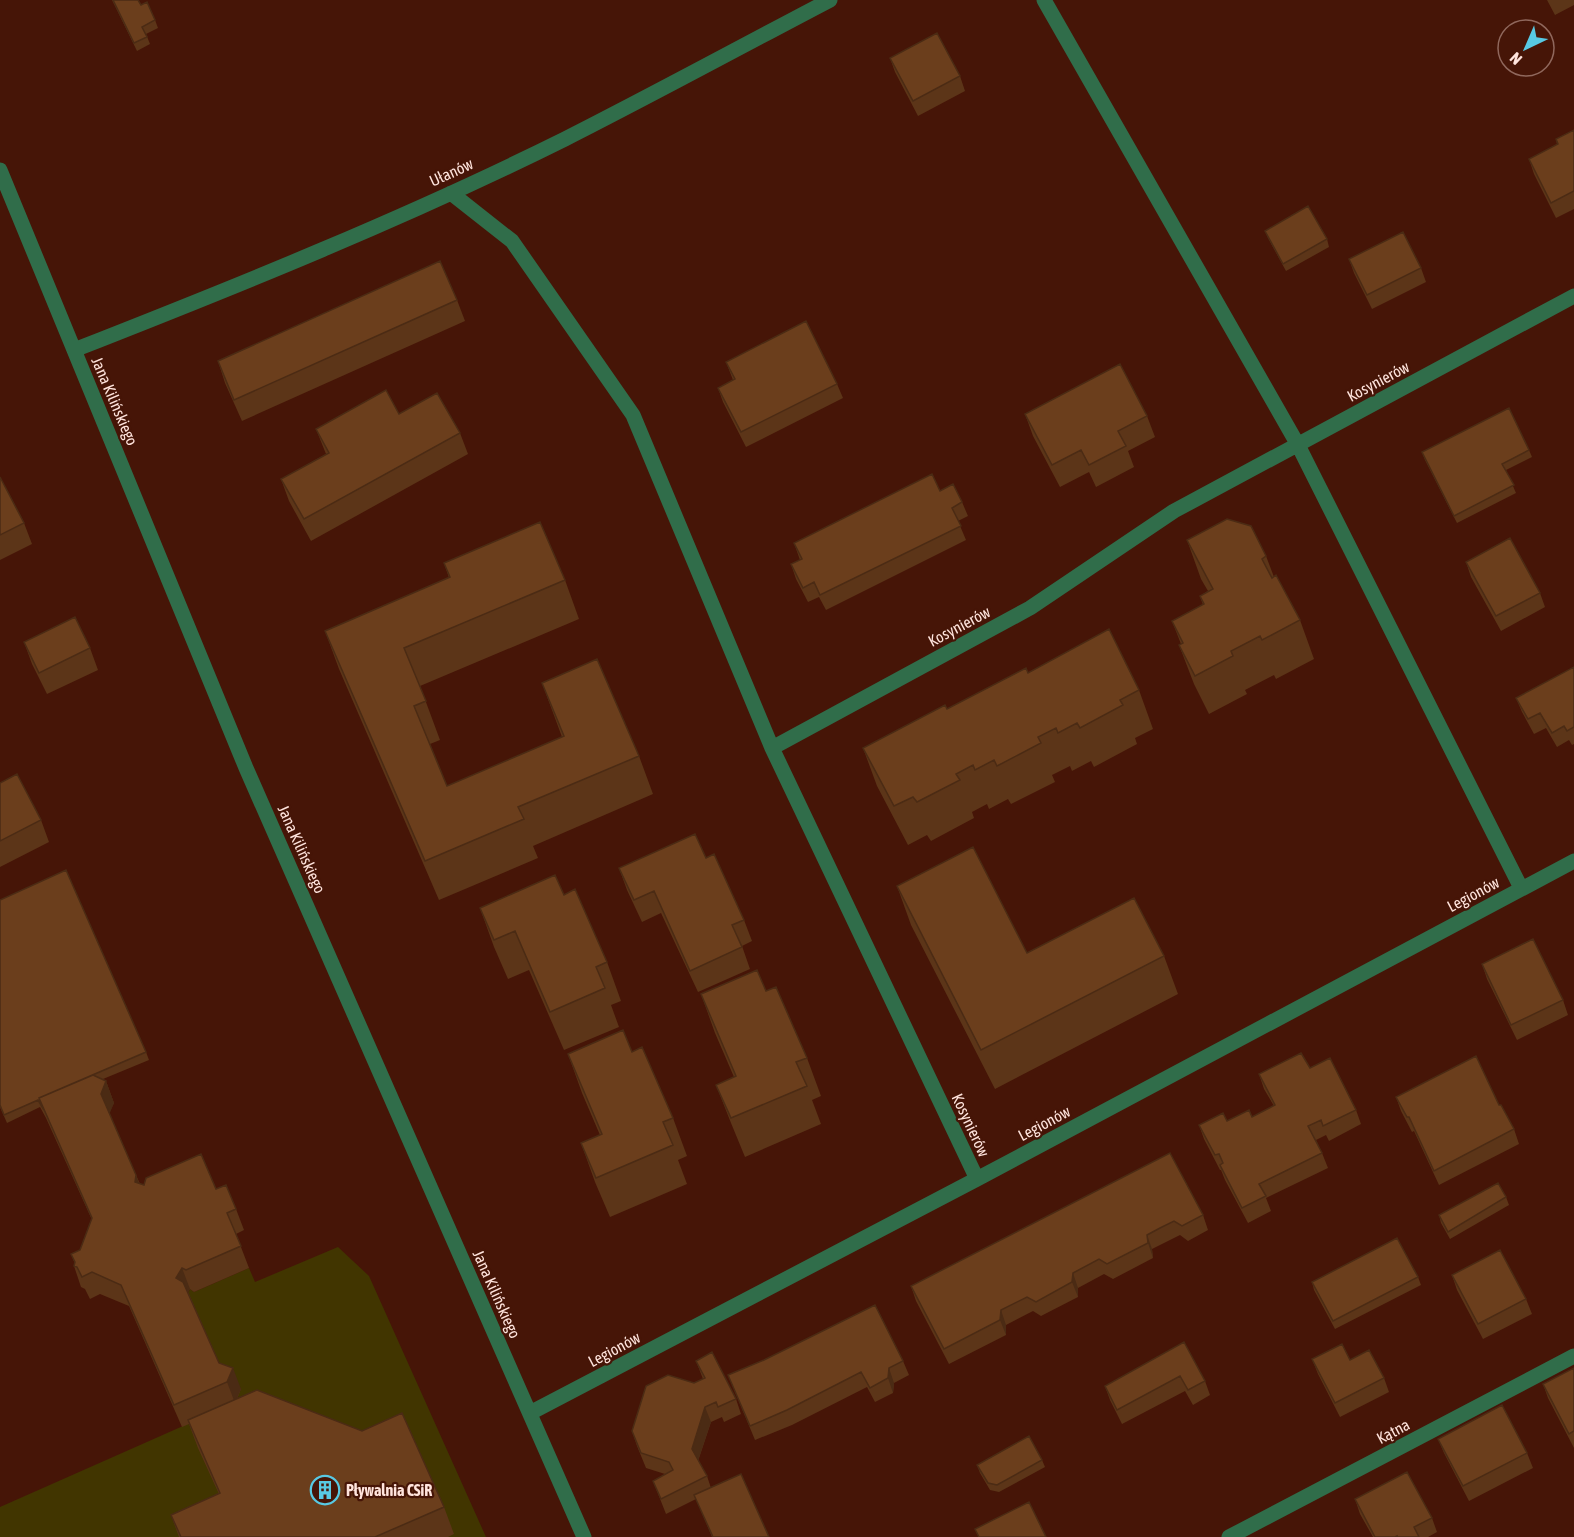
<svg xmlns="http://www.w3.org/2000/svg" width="1574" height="1537" font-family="'Asap Condensed',sans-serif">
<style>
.green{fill:#413500}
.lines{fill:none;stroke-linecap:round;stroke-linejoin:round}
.minor{stroke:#306d4a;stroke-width:15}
.wall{fill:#5c3518}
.shaded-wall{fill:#4b2b14}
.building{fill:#6b3e1c;stroke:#4b2b14;stroke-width:1.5}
.labels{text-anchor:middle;stroke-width:4.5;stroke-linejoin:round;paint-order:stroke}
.street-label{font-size:16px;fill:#ffe4dd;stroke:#461507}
.poi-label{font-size:16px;font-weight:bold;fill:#ffe4dd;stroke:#461507;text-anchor:start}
</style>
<rect width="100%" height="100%" fill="#461507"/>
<path class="green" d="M 338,1247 L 369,1276 L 486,1537 L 0,1537 L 0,1507 L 235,1403 L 184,1300 L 190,1289 L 194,1292 L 249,1268 L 255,1282 Z"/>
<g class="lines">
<path class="minor" d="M 1044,0 L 1298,445 L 1521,888
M 0,170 L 246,768 L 584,1537
M 451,193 L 512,241 L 633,415 L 772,748
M 74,350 C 240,285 406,218 565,139 C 654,94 742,46 830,0
M 977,1179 L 772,748 L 1030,608 L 1174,511 L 1574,296
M 530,1413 L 977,1179 L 1574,861
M 1229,1537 L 1574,1356"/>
</g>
<path class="wall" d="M 112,0 L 138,0 L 141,5 L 155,20 L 158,28 L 146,34 L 150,44 L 137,51 Z
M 1547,0 L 1574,0 L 1574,5 L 1555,15 Z
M 890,58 L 960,76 L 965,91 L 918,116 L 895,72 Z
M 1574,130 L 1574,209 L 1556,218 L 1534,174 L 1529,159 L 1557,145 L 1556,139 Z
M 1265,231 L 1327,239 L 1329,247 L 1286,271 L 1268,238 Z
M 1349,259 L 1421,268 L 1426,282 L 1372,309 L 1354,273 Z
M 457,300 L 465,321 L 242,421 L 225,383 L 218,361 Z
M 726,362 L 837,384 L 843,398 L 746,447 L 723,402 L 718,388 L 733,380 Z
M 1025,414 L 1147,416 L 1155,437 L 1128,451 L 1134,467 L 1096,487 L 1089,472 L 1060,487 L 1033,436 Z
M 316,429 L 460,433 L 468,454 L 311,541 L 289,501 L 281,479 L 326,454 Z
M 1529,450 L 1532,457 L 1506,470 L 1516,493 L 1457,523 L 1425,460 L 1422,452 Z
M 0,477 L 24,523 L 32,544 L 0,560 Z
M 940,491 L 962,502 L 968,516 L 958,521 L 966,540 L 826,610 L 819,597 L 808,602 L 796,579 L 791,564 L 800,560 L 794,543 Z
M 1187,540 L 1266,556 L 1274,577 L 1300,620 L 1314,659 L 1276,679 L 1274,675 L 1245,690 L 1247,694 L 1209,714 L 1194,684 L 1179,645 L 1181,644 L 1172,621 L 1203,605 L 1200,596 L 1208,591 L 1201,579 Z
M 1466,562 L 1540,593 L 1545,607 L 1501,631 L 1471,577 Z
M 444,563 L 565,580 L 579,619 L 420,686 L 440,740 L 430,744 L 447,786 L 562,737 L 542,683 L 639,756 L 653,794 L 533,846 L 538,858 L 439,900 L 339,669 L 325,631 L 449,578 Z
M 24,642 L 90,648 L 98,670 L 47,694 L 32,664 Z
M 1574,667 L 1574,744 L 1572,745 L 1569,740 L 1557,747 L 1546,728 L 1534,734 L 1522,712 L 1516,698 Z
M 1028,673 L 1139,690 L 1153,729 L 1135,738 L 1137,744 L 1094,767 L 1091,761 L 1072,771 L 1070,766 L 1052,775 L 1055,782 L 1011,804 L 1008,799 L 989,809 L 987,804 L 972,812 L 974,818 L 931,841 L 927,835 L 908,845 L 877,786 L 863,748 L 947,709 Z
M 0,783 L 41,820 L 49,842 L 0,867 Z
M 706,858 L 744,920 L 752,941 L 742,946 L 750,969 L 698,992 L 661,913 L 642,922 L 627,890 L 619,868 Z
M 897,886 L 1027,953 L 1164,956 L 1178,994 L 995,1089 L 911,925 Z
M 564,895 L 607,962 L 621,1001 L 611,1005 L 619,1027 L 564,1050 L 529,970 L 508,979 L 494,947 L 480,908 Z
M 0,900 L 146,1052 L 149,1060 L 103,1079 L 106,1081 L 114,1103 L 109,1113 L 140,1184 L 144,1185 L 216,1189 L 236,1209 L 244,1230 L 236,1234 L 249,1268 L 194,1292 L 190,1289 L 188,1292 L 219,1363 L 241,1389 L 237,1399 L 444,1507 L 454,1534 L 448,1537 L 179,1537 L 171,1515 L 219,1494 L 198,1448 L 189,1424 L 182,1427 L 129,1306 L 100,1294 L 90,1299 L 85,1289 L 81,1287 L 74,1266 L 75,1264 L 71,1254 L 80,1250 L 92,1220 L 46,1118 L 40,1107 L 7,1123 L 0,1107 Z
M 1482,964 L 1563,1000 L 1568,1015 L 1517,1040 L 1487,979 Z
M 766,991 L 807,1058 L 821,1096 L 812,1100 L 821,1124 L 745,1157 L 731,1123 L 716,1085 L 734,1077 L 715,1033 L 701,994 Z
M 632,1052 L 673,1118 L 687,1156 L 678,1160 L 687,1184 L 610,1217 L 595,1182 L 581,1143 L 600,1135 L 582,1093 L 568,1054 Z
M 1310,1068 L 1356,1110 L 1361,1124 L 1329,1141 L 1326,1135 L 1316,1140 L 1322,1153 L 1328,1168 L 1266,1198 L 1271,1211 L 1248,1223 L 1225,1180 L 1221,1170 L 1220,1170 L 1204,1139 L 1199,1125 L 1252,1117 L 1274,1106 L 1264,1089 L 1259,1074 Z
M 1396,1097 L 1499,1105 L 1514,1129 L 1519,1144 L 1439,1185 L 1414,1131 L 1412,1132 L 1401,1111 Z
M 1170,1153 L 1203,1215 L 1208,1230 L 1188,1241 L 1180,1235 L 1152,1249 L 1153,1258 L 1113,1279 L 1104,1274 L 1078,1288 L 1078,1297 L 1041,1316 L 1033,1311 L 1006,1325 L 1006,1335 L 949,1364 L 916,1301 L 911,1286 Z
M 1506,1197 L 1509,1205 L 1450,1239 L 1441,1223 L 1439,1215 Z
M 1452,1275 L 1526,1299 L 1532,1314 L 1483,1339 L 1457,1290 Z
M 1418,1277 L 1421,1285 L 1335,1329 L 1314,1290 L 1312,1282 Z
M 1184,1342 L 1205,1381 L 1210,1395 L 1193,1405 L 1185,1391 L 1122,1424 L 1110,1400 L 1105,1386 Z
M 1312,1359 L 1350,1360 L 1384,1378 L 1389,1392 L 1340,1417 L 1318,1374 Z
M 696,1361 L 736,1399 L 741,1414 L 724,1422 L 722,1417 L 711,1422 L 698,1461 L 707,1476 L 711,1488 L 769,1537 L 712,1537 L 696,1499 L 666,1514 L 653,1481 L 665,1474 L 646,1468 L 637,1446 L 632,1431 L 703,1379 Z
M 903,1361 L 909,1375 L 894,1383 L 893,1393 L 875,1402 L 867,1387 L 792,1425 L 755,1440 L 728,1375 Z
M 1574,1368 L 1574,1448 L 1548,1398 L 1543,1384 Z
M 1438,1439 L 1527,1453 L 1533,1468 L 1469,1501 L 1444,1453 Z
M 1042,1460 L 1045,1467 L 999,1492 L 990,1490 L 980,1473 L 977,1465 Z
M 1355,1499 L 1432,1518 L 1437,1532 L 1428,1537 L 1373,1537 L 1360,1514 Z"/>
<path class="shaded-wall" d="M 106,1081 L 114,1103 L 109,1115 L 101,1094 Z
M 136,1175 L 144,1196 L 135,1182 Z
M 1147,1235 L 1152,1249 L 1153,1258 L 1148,1243 Z
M 182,1268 L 190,1289 L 184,1300 L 176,1278 Z
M 1073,1273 L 1078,1288 L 1078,1297 L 1072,1282 Z
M 1001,1310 L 1006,1325 L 1006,1335 L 1000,1320 Z
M 233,1368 L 241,1389 L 235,1403 L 227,1382 Z
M 889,1368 L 894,1383 L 893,1393 L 888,1378 Z
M 705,1407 L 711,1422 L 697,1464 L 692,1449 Z"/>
<path class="building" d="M 113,0 L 138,0 L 141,5 L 147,2 L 155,20 L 142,27 L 147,37 L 134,43 Z
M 937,33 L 960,76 L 913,101 L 890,58 Z
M 1574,130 L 1574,191 L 1551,203 L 1529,159 L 1558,144 L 1556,139 Z
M 1308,206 L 1327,239 L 1283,264 L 1265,231 Z
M 1403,232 L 1421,268 L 1367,295 L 1349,259 Z
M 440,261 L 457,300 L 234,400 L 218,361 Z
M 806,321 L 837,384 L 741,432 L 718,388 L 735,379 L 726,362 Z
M 1120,364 L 1147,416 L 1118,431 L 1126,446 L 1089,465 L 1081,450 L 1052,465 L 1025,414 Z
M 386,390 L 399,414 L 437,393 L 460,433 L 304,519 L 281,479 L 329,453 L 316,429 Z
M 1509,408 L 1529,450 L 1502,464 L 1514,485 L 1454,516 L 1422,452 Z
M 932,474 L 940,491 L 953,484 L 962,502 L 952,508 L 961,526 L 820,595 L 814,582 L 803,588 L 791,564 L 802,559 L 794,543 Z
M 0,477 L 24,523 L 0,535 Z
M 1227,519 L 1251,526 L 1266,556 L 1262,559 L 1272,578 L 1276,575 L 1300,620 L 1262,640 L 1260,636 L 1231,651 L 1233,656 L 1195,676 L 1179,645 L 1183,643 L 1172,621 L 1204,604 L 1200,596 L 1213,589 L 1187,540 Z
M 540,522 L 565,580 L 404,648 L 426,701 L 414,706 L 447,786 L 564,736 L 542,683 L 597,659 L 639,756 L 518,807 L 524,819 L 425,861 L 325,631 L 450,577 L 444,563 Z
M 1510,538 L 1540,593 L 1496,616 L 1466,562 Z
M 75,617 L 90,648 L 39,673 L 24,642 Z
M 1109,629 L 1139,690 L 1120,700 L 1123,705 L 1080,728 L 1077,723 L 1058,733 L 1056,728 L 1038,737 L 1041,743 L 997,766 L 994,760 L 975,770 L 973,765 L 956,774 L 960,780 L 917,802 L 913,797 L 894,806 L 863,748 L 945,705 L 947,709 L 1026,668 L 1028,673 Z
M 1574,667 L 1574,727 L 1567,731 L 1564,726 L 1552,733 L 1540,713 L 1528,719 L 1516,698 Z
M 17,774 L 41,820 L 0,841 L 0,783 Z
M 695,834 L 706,858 L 714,854 L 744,920 L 732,925 L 742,947 L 690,971 L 654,891 L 634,900 L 619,868 Z
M 973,847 L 1027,953 L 1134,898 L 1164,956 L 981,1050 L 897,886 Z
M 66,870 L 146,1052 L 39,1098 L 44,1110 L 38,1100 L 4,1115 L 0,1105 L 0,900 Z
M 555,875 L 564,895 L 575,889 L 607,962 L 596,967 L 605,988 L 550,1012 L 515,931 L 494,940 L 480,908 Z
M 1533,939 L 1563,1000 L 1511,1025 L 1482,964 Z
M 757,970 L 766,991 L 776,987 L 807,1058 L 796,1062 L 807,1086 L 731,1118 L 716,1085 L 736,1076 L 701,994 Z
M 623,1030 L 632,1052 L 642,1047 L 673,1118 L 663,1122 L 673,1145 L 596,1178 L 581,1143 L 602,1134 L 568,1054 Z
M 1301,1053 L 1310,1068 L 1330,1058 L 1356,1110 L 1323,1126 L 1321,1120 L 1308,1126 L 1322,1153 L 1259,1184 L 1266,1196 L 1242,1208 L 1220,1165 L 1223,1163 L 1219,1154 L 1215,1155 L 1199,1125 L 1223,1113 L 1227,1121 L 1249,1110 L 1252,1117 L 1275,1105 L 1259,1074 Z
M 1476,1056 L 1499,1105 L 1501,1105 L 1514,1129 L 1434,1171 L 1409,1117 L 1407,1117 L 1396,1097 Z
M 93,1075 L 106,1081 L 101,1094 L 136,1175 L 135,1182 L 144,1185 L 146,1178 L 201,1154 L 216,1189 L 226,1185 L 236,1209 L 227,1213 L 241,1246 L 186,1270 L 182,1268 L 176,1278 L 183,1282 L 219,1363 L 233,1368 L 227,1382 L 174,1405 L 121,1285 L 92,1272 L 82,1277 L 77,1267 L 74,1266 L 75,1262 L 71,1254 L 80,1250 L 92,1218 L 39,1098 Z
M 1170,1153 L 1203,1215 L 1182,1226 L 1174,1221 L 1160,1228 L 1147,1235 L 1148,1243 L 1107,1264 L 1099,1259 L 1073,1273 L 1072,1282 L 1036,1302 L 1027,1297 L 1001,1310 L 1000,1320 L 944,1349 L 911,1286 Z
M 1498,1183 L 1506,1197 L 1448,1232 L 1439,1215 Z
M 1397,1238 L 1418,1277 L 1333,1321 L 1312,1282 Z
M 1500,1250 L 1526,1299 L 1478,1324 L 1452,1275 Z
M 875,1305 L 903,1361 L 889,1368 L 888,1378 L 870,1388 L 861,1372 L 787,1410 L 750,1426 L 728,1375 L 764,1360 Z
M 1184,1342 L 1205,1381 L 1188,1390 L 1180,1376 L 1117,1410 L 1105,1386 Z
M 1342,1344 L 1350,1360 L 1369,1350 L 1384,1378 L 1335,1403 L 1312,1359 Z
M 712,1352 L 736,1399 L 718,1407 L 716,1402 L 705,1407 L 692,1449 L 707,1476 L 661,1499 L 653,1481 L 673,1470 L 669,1462 L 641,1453 L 632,1431 L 646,1386 L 668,1375 L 694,1383 L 705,1378 L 696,1361 Z
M 1574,1368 L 1574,1431 L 1569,1434 L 1543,1384 Z
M 257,1390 L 362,1431 L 402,1413 L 444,1507 L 375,1537 L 181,1537 L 171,1515 L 220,1493 L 188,1420 Z
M 1502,1405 L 1527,1453 L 1463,1486 L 1438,1439 Z
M 1029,1436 L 1042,1460 L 997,1485 L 988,1483 L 977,1465 Z
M 1407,1472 L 1432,1518 L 1414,1527 L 1419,1537 L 1397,1537 L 1397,1536 L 1395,1537 L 1375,1537 L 1355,1499 Z
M 741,1474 L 769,1537 L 713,1537 L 694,1495 Z
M 1029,1502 L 1046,1537 L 979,1537 L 975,1529 Z"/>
<defs>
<g id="building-ring" transform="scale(1.5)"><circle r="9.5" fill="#461507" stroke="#58c9e3" stroke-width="1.5"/><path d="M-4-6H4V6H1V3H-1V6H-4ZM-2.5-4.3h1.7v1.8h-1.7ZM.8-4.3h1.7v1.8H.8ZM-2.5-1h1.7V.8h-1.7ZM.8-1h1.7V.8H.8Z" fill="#58c9e3"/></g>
</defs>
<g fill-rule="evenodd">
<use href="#building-ring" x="325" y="1490"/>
</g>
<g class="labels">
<g class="street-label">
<text transform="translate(451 172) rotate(-25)" y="6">Ułanów</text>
<text transform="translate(1378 381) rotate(-28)" y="6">Kosynierów</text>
<text transform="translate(115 401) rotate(67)" y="6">Jana Kilińskiego</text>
<text transform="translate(959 626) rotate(-28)" y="6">Kosynierów</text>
<text transform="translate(302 849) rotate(66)" y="6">Jana Kilińskiego</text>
<text transform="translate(1473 894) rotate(-28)" y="6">Legionów</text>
<text transform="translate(1044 1123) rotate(-28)" y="6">Legionów</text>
<text transform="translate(971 1125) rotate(65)" y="6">Kosynierów</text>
<text transform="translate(497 1294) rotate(66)" y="6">Jana Kilińskiego</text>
<text transform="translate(614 1349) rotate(-28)" y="6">Legionów</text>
<text transform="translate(1393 1431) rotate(-28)" y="6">Kątna</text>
</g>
<g class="poi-label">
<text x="346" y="1496">Pływalnia CSiR</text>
</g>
</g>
<g transform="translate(1526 48) rotate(224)"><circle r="28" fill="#461507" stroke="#90685d" stroke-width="1.5"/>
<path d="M0-4.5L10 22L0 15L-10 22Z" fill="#58c9e3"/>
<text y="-9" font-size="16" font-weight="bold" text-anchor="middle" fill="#ffe4dd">N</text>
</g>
</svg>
